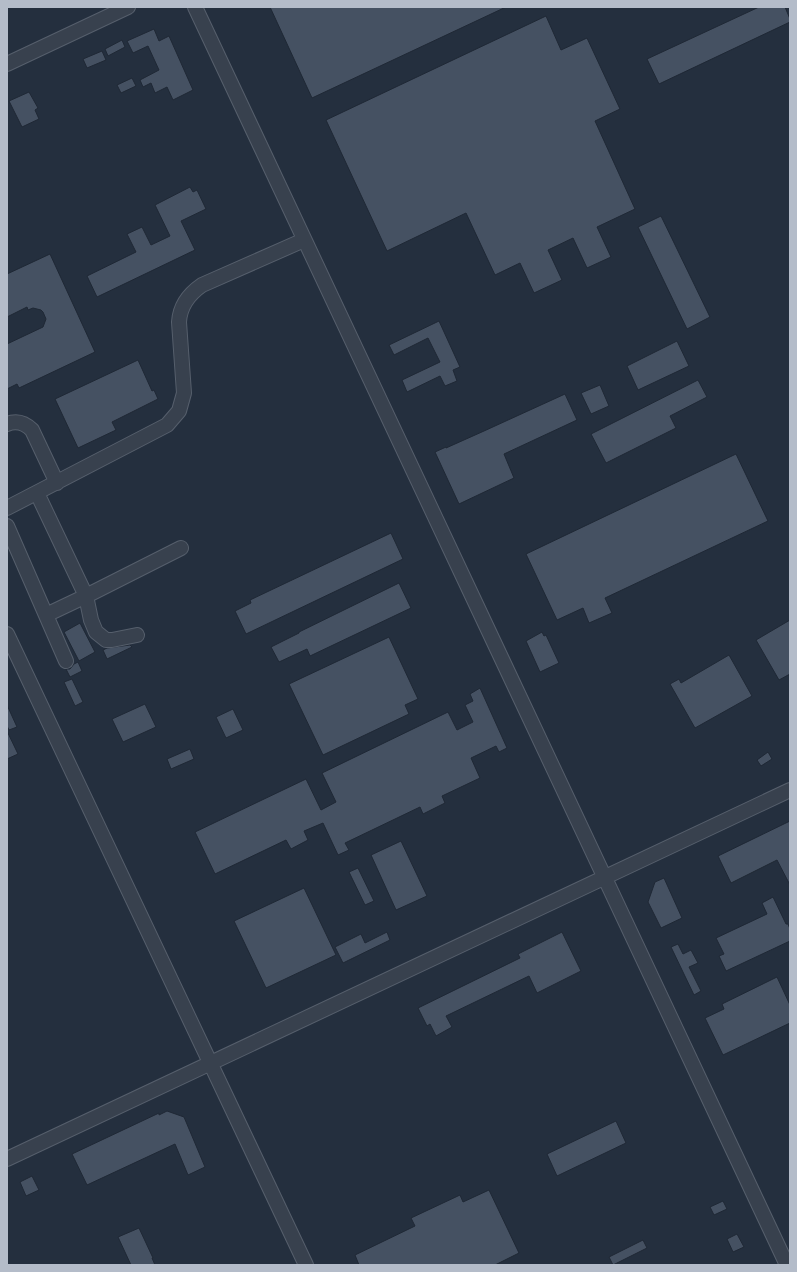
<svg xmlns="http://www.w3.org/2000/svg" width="797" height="1272" font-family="Helvetica,sans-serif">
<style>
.building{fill:#455162;stroke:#1f2835}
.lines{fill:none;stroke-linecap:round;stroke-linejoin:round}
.minor-casing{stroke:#565f6c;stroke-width:16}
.minor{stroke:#38414e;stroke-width:14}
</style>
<rect width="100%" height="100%" fill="#242f3e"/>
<path class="building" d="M 270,7 L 506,7 L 312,98 Z
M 759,7 L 785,7 L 790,19 L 790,22 L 659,84 L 647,59 Z
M 546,16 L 561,50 L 587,38 L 620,109 L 595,121 L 635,209 L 597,227 L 611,257 L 587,268 L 573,238 L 548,250 L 562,280 L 534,293 L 520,263 L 495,275 L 466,213 L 387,251 L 326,120 Z
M 154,29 L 159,41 L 169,36 L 193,90 L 173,100 L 167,87 L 155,93 L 151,83 L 143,87 L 140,80 L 159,70 L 148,46 L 133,53 L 127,41 Z
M 122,40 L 125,47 L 108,56 L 105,49 Z
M 102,51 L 106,60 L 87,68 L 83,59 Z
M 132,78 L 136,86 L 121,93 L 117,85 Z
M 29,92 L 38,108 L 35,110 L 39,119 L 22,127 L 9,101 Z
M 190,187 L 193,192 L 197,190 L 206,209 L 181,221 L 195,250 L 97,297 L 87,276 L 136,252 L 127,234 L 142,227 L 151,245 L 170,236 L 155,205 Z
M 661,216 L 710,317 L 687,329 L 638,227 Z
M 50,254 L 95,352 L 19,388 L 17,384 L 7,389 L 7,344 L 43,327 L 46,319 L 43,312 L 41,310 L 33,308 L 28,310 L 27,307 L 7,317 L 7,274 Z
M 439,321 L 460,367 L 453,370 L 457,381 L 445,386 L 440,376 L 407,392 L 402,380 L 440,362 L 428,338 L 394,355 L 389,345 Z
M 677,341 L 689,366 L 638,390 L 627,366 Z
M 138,360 L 152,391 L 154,390 L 158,399 L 112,422 L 116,430 L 78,448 L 55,399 Z
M 698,380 L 707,397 L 670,416 L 676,428 L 606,463 L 591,434 Z
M 600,385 L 609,406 L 591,414 L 581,393 Z
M 565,394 L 577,420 L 504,454 L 514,478 L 459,504 L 435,452 L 446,447 L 446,448 L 484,431 Z
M 736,454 L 768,521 L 605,598 L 612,613 L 589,623 L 583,608 L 557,620 L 526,554 Z
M 391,533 L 403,559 L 246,634 L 235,611 L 251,603 L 250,600 Z
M 399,583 L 411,608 L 310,656 L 307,649 L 279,662 L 271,647 L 299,633 L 299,632 Z
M 790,620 L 790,674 L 779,680 L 756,640 Z
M 80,623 L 95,652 L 79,661 L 64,632 Z
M 542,632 L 544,636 L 546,635 L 559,663 L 540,672 L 526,641 Z
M 389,637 L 418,699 L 405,705 L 409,714 L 323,755 L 289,684 Z
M 130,645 L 132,647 L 107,659 L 103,650 L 107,648 Z
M 729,655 L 752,696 L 695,728 L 670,684 L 679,679 L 681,683 Z
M 78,662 L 82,671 L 70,677 L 66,669 L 70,669 L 74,664 Z
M 72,679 L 83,702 L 75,706 L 64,682 Z
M 480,688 L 507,748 L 499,752 L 496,746 L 471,758 L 480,778 L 442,796 L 445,803 L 423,814 L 420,807 L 345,843 L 349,850 L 338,855 L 323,823 L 304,831 L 308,840 L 291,849 L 286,840 L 215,874 L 195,832 L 306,779 L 321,810 L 336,802 L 322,773 L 448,712 L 457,730 L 473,722 L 465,705 L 473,701 L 470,694 Z
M 145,704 L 156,727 L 123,742 L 112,719 Z
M 7,705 L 17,727 L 9,730 L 7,726 Z
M 233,709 L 243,730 L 226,738 L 216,717 Z
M 7,731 L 18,754 L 7,759 Z
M 190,749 L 194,759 L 171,769 L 167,759 Z
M 768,752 L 772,759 L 761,766 L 757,760 Z
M 790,821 L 790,885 L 777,860 L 731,883 L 718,856 Z
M 401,841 L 427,896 L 396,910 L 371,855 Z
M 358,868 L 374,901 L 365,905 L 349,872 Z
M 664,878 L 682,918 L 661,928 L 648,902 L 655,882 Z
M 304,888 L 336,955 L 266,988 L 234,921 Z
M 773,897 L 786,924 L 788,924 L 790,929 L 790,941 L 726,971 L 719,956 L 724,954 L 716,938 L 767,914 L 762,903 Z
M 387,932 L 390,940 L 343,963 L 335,947 L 361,934 L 365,943 Z
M 562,932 L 581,971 L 537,993 L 529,976 L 446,1016 L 452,1027 L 436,1036 L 430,1024 L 427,1026 L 418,1008 L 520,958 L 518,954 Z
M 678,944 L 683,954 L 691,950 L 698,963 L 689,967 L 701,991 L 694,995 L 671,947 Z
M 777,977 L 790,1005 L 790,1023 L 723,1055 L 705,1018 L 724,1009 L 722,1004 Z
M 167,1111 L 184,1117 L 205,1167 L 188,1175 L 175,1144 L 87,1185 L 72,1154 L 159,1113 L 159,1115 Z
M 616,1121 L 626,1143 L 557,1176 L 547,1154 Z
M 32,1176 L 39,1190 L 26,1196 L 20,1182 Z
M 489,1190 L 519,1253 L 495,1265 L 359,1265 L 355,1255 L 415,1226 L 411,1218 L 460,1195 L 463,1202 Z
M 723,1201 L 727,1209 L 714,1215 L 710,1207 Z
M 139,1228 L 153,1258 L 152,1258 L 155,1265 L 131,1265 L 118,1237 Z
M 737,1234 L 744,1247 L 733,1252 L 727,1239 Z
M 643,1240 L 647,1248 L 613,1265 L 609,1257 Z"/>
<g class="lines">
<g class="minor-casing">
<path id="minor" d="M 195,7 L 787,1265
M 7,64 L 128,7
M 7,424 C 17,420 25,423 32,430 L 57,483
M 37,493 L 86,596 L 91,620 L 96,632 L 106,640 L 112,640 L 137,635
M 7,508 L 167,425 L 179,411 L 184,393 L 179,322 C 180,305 189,294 202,285 L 304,240
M 7,526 L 66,661
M 46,615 L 86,596 L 181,548
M 7,634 L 306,1265
M 7,1159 L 790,790"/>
</g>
<use href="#minor" class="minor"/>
</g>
<rect width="797" height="1272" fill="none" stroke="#b4bcc9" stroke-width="16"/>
</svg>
